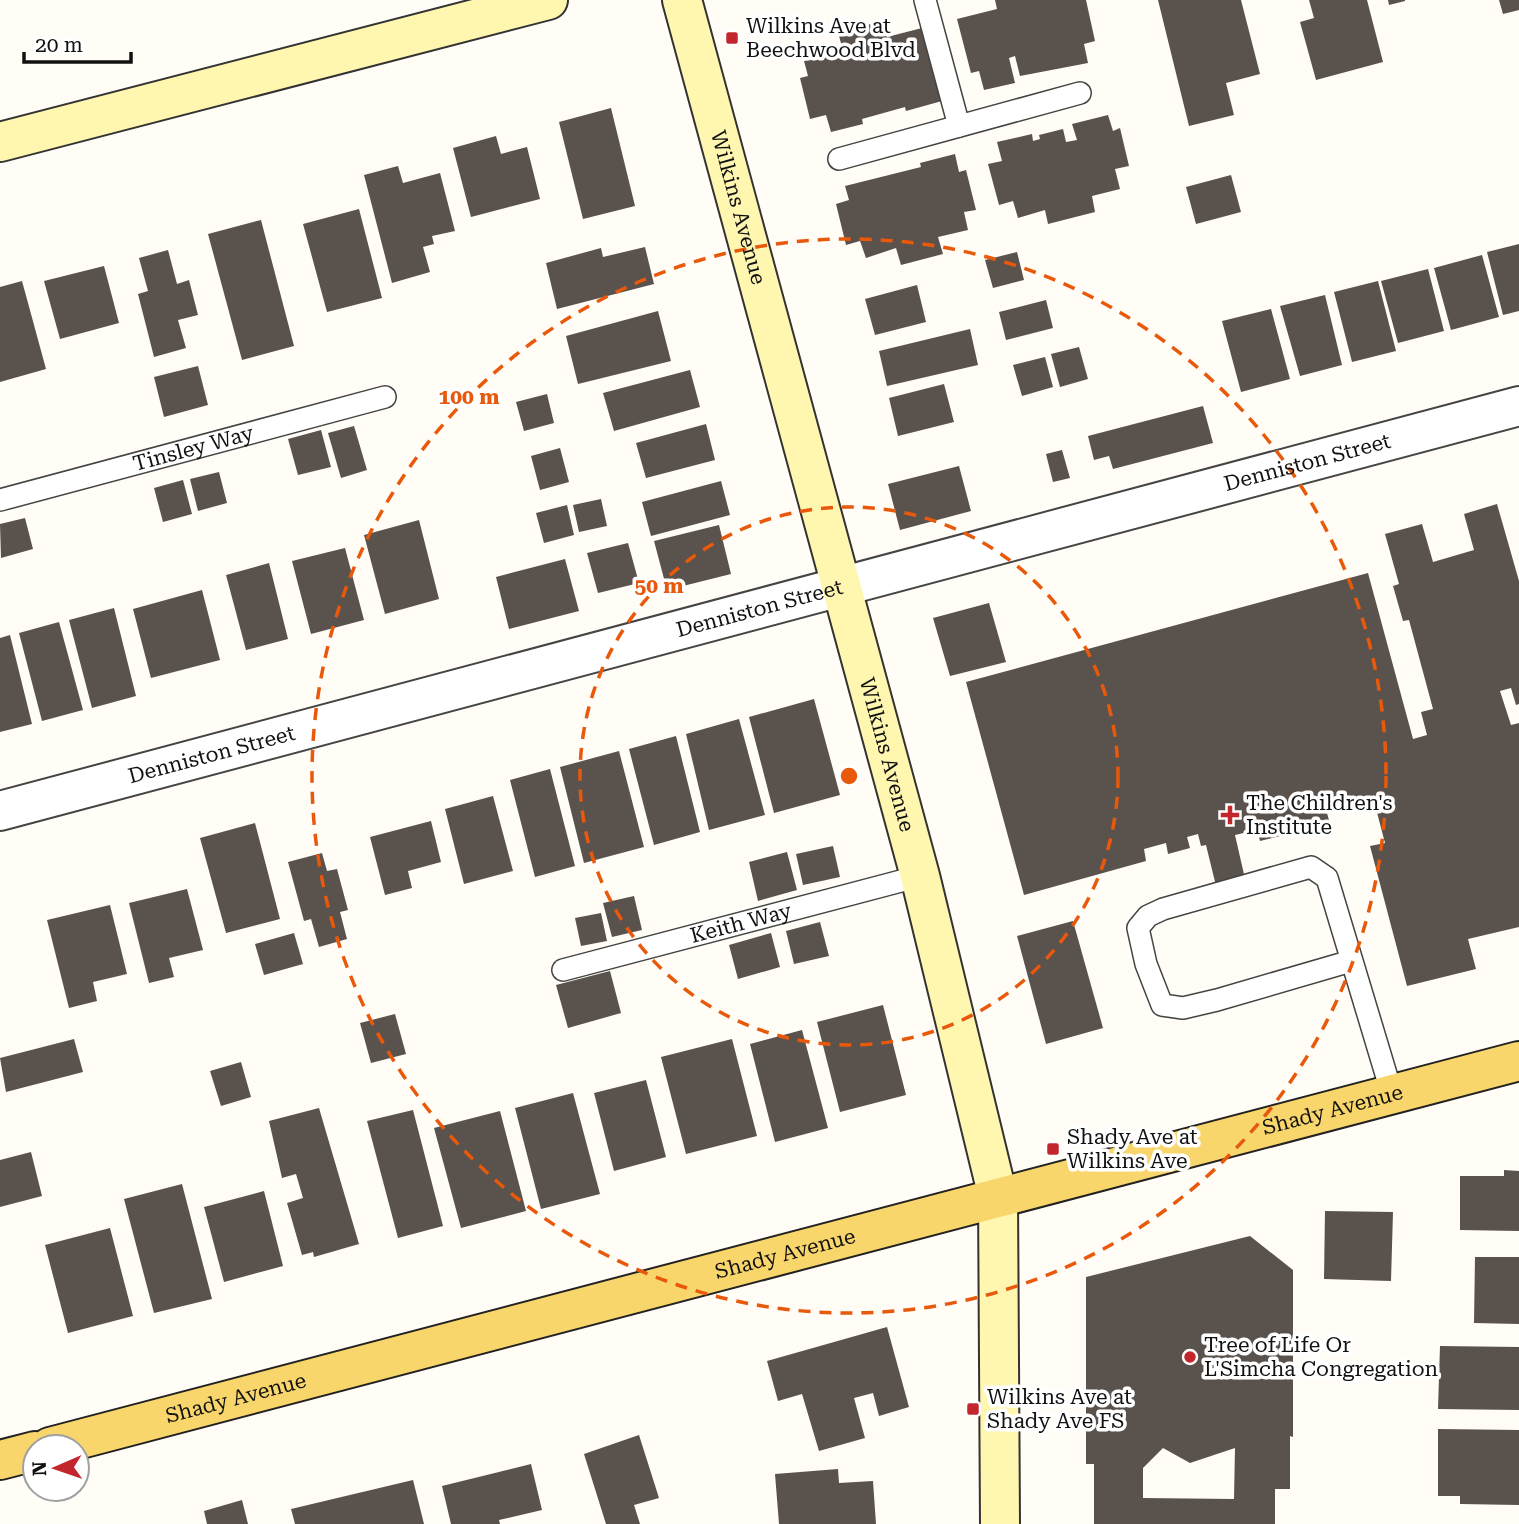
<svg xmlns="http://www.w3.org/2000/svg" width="1519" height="1524" font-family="'Roboto Serif',serif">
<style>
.building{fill:#5a524d;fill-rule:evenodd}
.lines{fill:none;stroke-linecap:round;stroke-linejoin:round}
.service-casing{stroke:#444;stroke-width:24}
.minor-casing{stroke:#444;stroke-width:42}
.secondary-casing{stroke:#333;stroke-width:42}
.primary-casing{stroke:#222;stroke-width:42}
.service{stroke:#fff;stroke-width:21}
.minor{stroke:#fff;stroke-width:38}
.secondary{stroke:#fff6b0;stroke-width:38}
.primary{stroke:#f9d66b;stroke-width:38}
.ring{fill:none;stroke:#e8590c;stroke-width:3.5;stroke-dasharray:12 9}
.poi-dot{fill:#c4262e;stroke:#fff;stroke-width:2.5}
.labels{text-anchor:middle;stroke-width:7;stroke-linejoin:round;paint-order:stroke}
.poi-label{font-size:21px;fill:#111;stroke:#fff;text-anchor:start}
.street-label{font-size:21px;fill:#111;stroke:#fff}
.centre{fill:#e8590c;stroke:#fff;stroke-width:3.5}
.ring-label{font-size:21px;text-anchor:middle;font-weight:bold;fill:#e8590c;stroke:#fff;stroke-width:7;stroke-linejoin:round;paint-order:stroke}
</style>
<rect width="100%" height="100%" fill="#fffdf5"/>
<path class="building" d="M 995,0 L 1086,0 L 1095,41 L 1084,44 L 1088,63 L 1020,76 L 1015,56 L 1009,58 L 1015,83 L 984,90 L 979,71 L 971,73 L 957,19 L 997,9 Z
M 1158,0 L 1241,0 L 1260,74 L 1226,83 L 1234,115 L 1189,126 Z
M 1309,0 L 1367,0 L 1383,62 L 1316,80 L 1300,22 L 1314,18 Z
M 1388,0 L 1405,0 L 1405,1 L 1389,5 Z
M 1499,0 L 1519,0 L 1519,10 L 1503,14 Z
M 883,21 L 887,37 L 922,28 L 942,101 L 906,111 L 905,107 L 862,119 L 863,124 L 831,132 L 826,115 L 810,119 L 800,78 L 808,76 L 804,61 L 843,51 L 838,32 Z
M 611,108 L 635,206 L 583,219 L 559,122 Z
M 1108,115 L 1113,131 L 1120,128 L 1129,166 L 1115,169 L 1120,189 L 1092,196 L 1095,212 L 1048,224 L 1045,210 L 1018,218 L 1013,201 L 999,205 L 988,164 L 1002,161 L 997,142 L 1032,134 L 1033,141 L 1040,139 L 1039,135 L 1063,129 L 1066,142 L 1077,140 L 1072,124 Z
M 496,136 L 501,154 L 527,147 L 540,199 L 471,217 L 453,148 Z
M 955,154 L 959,172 L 966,170 L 976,210 L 964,212 L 968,230 L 938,237 L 943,254 L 901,265 L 896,248 L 866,258 L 860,241 L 846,245 L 836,204 L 849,200 L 845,186 L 921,167 L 920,163 Z
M 398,166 L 403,183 L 440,173 L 455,231 L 432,236 L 434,244 L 423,247 L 430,272 L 392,283 L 364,175 Z
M 1231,175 L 1241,212 L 1196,224 L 1186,187 Z
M 359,209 L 382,298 L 327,312 L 303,224 Z
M 261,220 L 294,346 L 242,360 L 208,234 Z
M 1519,244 L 1519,311 L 1503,315 L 1487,252 Z
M 645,247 L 654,284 L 557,309 L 546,263 L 601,248 L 603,257 Z
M 168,250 L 177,284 L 189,280 L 198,315 L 178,320 L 186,348 L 154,357 L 138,294 L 148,291 L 139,258 Z
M 1017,252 L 1024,280 L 993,288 L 985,260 Z
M 1482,255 L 1499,317 L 1451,330 L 1434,268 Z
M 104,266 L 119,323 L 60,339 L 44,281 Z
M 1428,269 L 1444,331 L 1398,343 L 1381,281 Z
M 22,281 L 46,369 L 0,382 L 0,287 Z
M 1378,281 L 1396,351 L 1352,362 L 1334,292 Z
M 917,285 L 926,322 L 875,335 L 865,299 Z
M 1325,295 L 1342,365 L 1300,376 L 1280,306 Z
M 1046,300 L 1053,328 L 1006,340 L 999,312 Z
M 1271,309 L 1290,379 L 1241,392 L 1222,321 Z
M 658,311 L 671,361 L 578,384 L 566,336 Z
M 970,329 L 978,365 L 887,386 L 879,351 Z
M 1079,347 L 1088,379 L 1060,387 L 1051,354 Z
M 1045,357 L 1053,387 L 1022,396 L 1013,365 Z
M 198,366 L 208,405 L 164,417 L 154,377 Z
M 690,370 L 700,407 L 614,431 L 603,393 Z
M 944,384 L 954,422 L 898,436 L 889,398 Z
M 547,394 L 554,423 L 524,431 L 516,402 Z
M 1203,406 L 1213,443 L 1113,469 L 1109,456 L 1094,460 L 1088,436 Z
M 706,424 L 715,460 L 646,478 L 636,443 Z
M 354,426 L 367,470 L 341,478 L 328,433 Z
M 321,430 L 331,467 L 298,475 L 288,439 Z
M 560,448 L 569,482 L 540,490 L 531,456 Z
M 1062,450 L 1070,478 L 1053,482 L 1046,454 Z
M 959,466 L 971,511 L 900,530 L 888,484 Z
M 219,472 L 227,503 L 198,511 L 190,479 Z
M 183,480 L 192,514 L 163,522 L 154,488 Z
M 721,481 L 730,515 L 651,536 L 642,502 Z
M 601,499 L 607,526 L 579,532 L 573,505 Z
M 1497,504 L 1519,581 L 1519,704 L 1516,705 L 1511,688 L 1500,691 L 1511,725 L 1519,723 L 1519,927 L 1468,939 L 1476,969 L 1407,986 L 1370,846 L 1385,843 L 1374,801 L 1327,813 L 1330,824 L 1260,841 L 1257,830 L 1235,835 L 1246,883 L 1217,890 L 1206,845 L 1201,846 L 1198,834 L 1187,837 L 1190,848 L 1168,854 L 1166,843 L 1144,849 L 1146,861 L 1024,895 L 966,682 L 1368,573 L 1413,739 L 1427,735 L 1421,712 L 1433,709 L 1409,620 L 1403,621 L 1393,586 L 1399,584 L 1385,534 L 1422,524 L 1433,562 L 1474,550 L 1464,514 Z
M 567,505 L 574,535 L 544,543 L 536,513 Z
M 25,518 L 33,549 L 1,558 L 0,524 Z
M 419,520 L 439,599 L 385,614 L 364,535 Z
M 719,525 L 731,574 L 667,590 L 654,541 Z
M 628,543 L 639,583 L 598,593 L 587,553 Z
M 345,548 L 364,620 L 311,634 L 292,561 Z
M 565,559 L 579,611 L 509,629 L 496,577 Z
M 269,563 L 288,639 L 246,650 L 226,575 Z
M 202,590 L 220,660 L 151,678 L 133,609 Z
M 989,603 L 1006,662 L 950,676 L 933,618 Z
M 114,608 L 136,696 L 92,708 L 69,620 Z
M 59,622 L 83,710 L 42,721 L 19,633 Z
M 10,635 L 32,724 L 0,732 L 0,638 Z
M 814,699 L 840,795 L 774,813 L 749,717 Z
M 739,719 L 765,815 L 709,830 L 686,734 Z
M 676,736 L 700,832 L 654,845 L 629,749 Z
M 619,751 L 644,847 L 584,863 L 560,767 Z
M 550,769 L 575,866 L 535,877 L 510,780 Z
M 493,796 L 513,871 L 464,884 L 445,809 Z
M 431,821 L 441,862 L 408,871 L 412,888 L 385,895 L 370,837 Z
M 255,823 L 280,919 L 226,933 L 200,838 Z
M 833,846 L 840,877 L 803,885 L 796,854 Z
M 787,852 L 797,890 L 758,901 L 749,862 Z
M 322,853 L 327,871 L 337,869 L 348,910 L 340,912 L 347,939 L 319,947 L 311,919 L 304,921 L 288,862 Z
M 187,889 L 203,950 L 169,958 L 174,977 L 149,983 L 129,903 Z
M 634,896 L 642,930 L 612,937 L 603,903 Z
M 110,905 L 127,974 L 93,982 L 97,1001 L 69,1008 L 47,920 Z
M 601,913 L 607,941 L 581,946 L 575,918 Z
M 1073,921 L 1103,1028 L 1046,1044 L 1017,936 Z
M 820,922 L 829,956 L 794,964 L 786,931 Z
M 294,933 L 303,964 L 264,975 L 255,944 Z
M 771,933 L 780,967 L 738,979 L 729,945 Z
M 610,971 L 621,1013 L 568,1028 L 556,985 Z
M 883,1005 L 906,1095 L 840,1112 L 817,1022 Z
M 395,1014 L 406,1054 L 371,1063 L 360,1023 Z
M 802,1030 L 828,1128 L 775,1142 L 750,1044 Z
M 74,1039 L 83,1072 L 6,1092 L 0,1058 Z
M 732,1039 L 757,1136 L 686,1154 L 661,1057 Z
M 241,1062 L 251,1097 L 221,1106 L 210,1071 Z
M 646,1080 L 666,1157 L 614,1171 L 594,1093 Z
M 573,1093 L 600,1194 L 541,1209 L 515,1108 Z
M 319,1108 L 359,1244 L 314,1257 L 313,1252 L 302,1255 L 287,1203 L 303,1198 L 296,1174 L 282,1178 L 269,1121 Z
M 413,1110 L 443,1226 L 398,1238 L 367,1121 Z
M 500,1111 L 526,1211 L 461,1228 L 434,1128 Z
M 31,1152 L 42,1196 L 0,1207 L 0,1160 Z
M 1504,1170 L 1519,1171 L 1519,1231 L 1460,1230 L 1460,1176 L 1504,1176 Z
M 182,1184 L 212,1299 L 154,1313 L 124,1199 Z
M 264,1191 L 283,1266 L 224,1282 L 204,1207 Z
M 1325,1211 L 1393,1212 L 1391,1281 L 1324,1279 Z
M 110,1228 L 133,1316 L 68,1333 L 45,1245 Z
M 1250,1236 L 1293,1270 L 1293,1437 L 1290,1436 L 1290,1489 L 1275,1489 L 1275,1524 L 1094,1524 L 1094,1464 L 1086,1464 L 1086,1277 ZM 1163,1448 L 1190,1463 L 1235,1448 L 1234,1499 L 1143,1498 L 1143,1468 Z
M 1475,1257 L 1519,1257 L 1519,1324 L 1474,1323 Z
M 887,1327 L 909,1407 L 879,1416 L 873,1393 L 854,1398 L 865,1438 L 819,1451 L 802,1394 L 778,1401 L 767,1361 Z
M 1440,1346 L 1519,1347 L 1519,1410 L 1438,1409 Z
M 1438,1429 L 1519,1430 L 1519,1505 L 1460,1504 L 1460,1496 L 1438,1496 Z
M 639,1435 L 659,1498 L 634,1505 L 640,1524 L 606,1524 L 584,1454 Z
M 531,1464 L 542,1510 L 499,1520 L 500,1524 L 451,1524 L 442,1486 Z
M 838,1469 L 839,1483 L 873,1481 L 876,1524 L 779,1524 L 775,1474 Z
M 413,1480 L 424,1524 L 295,1524 L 291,1509 Z
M 242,1500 L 248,1524 L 207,1524 L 204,1511 Z"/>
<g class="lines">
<g class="service-casing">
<g id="service">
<path d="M 925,0 L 959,126"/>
<path d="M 839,159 L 1080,93"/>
<path id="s1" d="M 0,500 L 385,397"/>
<path d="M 1351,961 L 1217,1000 L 1183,1008 L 1162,1005 L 1146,964 L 1138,928 L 1148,916 L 1163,909 L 1311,867 L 1327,878 L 1392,1094"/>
<path id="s2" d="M 563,970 L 920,876"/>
</g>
</g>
<g class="minor-casing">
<g id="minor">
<path id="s3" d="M 0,811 L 1519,406"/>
</g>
</g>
<g class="secondary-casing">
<g id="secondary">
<path id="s4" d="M 682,0 L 920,876 L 998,1197 L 1000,1524"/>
<path d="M 0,142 L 548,0"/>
</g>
</g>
<g class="primary-casing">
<g id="primary">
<path id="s5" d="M 50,1447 L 1519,1061"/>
<path d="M 0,1460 L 35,1451"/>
</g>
</g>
<use href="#service" class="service"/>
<use href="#minor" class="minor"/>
<use href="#secondary" class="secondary"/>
<use href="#primary" class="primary"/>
</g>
<g class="ring">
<circle cx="849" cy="776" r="269"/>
<circle cx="849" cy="776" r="537"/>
</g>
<g class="poi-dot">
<rect x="725" y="31" width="14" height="14" rx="3.5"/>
<path d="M1226.5 804.5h7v7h7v7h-7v7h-7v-7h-7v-7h7z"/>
<rect x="1046" y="1142" width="14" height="14" rx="3.5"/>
<circle cx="1190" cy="1357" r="7"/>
<rect x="966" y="1402" width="14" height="14" rx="3.5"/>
</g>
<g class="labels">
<g class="poi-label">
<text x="746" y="33">Wilkins Ave at<tspan x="746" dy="24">Beechwood Blvd</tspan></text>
<text x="1246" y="810">The Children's<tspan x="1246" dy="24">Institute</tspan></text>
<text x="1067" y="1144">Shady Ave at<tspan x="1067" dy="24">Wilkins Ave</tspan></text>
<text x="1204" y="1352">Tree of Life Or<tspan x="1204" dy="24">L'Simcha Congregation</tspan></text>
<text x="987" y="1404">Wilkins Ave at<tspan x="987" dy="24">Shady Ave FS</tspan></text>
</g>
<g class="street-label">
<text dy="7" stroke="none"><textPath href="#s4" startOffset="215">Wilkins Avenue</textPath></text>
<text dy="7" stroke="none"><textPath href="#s1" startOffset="200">Tinsley Way</textPath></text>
<text dy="7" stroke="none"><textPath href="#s3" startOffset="1353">Denniston Street</textPath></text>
<text dy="7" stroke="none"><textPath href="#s3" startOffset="786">Denniston Street</textPath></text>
<text dy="7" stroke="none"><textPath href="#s3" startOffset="219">Denniston Street</textPath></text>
<text dy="7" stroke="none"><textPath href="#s4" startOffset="782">Wilkins Avenue</textPath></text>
<text dy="7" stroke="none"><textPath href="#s2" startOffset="184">Keith Way</textPath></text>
<text dy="7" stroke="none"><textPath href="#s5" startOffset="1326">Shady Avenue</textPath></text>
<text dy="7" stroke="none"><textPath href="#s5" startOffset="760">Shady Avenue</textPath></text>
<text dy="7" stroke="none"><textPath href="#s5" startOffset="192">Shady Avenue</textPath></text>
</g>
</g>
<circle cx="849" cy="776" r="10" class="centre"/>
<g class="ring-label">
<text x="469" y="404">100 m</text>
<text x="659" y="593">50 m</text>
</g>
<g transform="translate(56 1468) rotate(268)"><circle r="33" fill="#ffffff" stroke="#a0a0a0" stroke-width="2"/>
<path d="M0-5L12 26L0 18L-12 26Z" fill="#c4262e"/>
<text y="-10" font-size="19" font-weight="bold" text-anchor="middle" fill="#111111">N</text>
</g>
<path d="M24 52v10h107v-10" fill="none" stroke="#111111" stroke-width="3.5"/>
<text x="35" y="52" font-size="21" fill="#111111" stroke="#ffffff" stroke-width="5" paint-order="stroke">20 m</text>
</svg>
